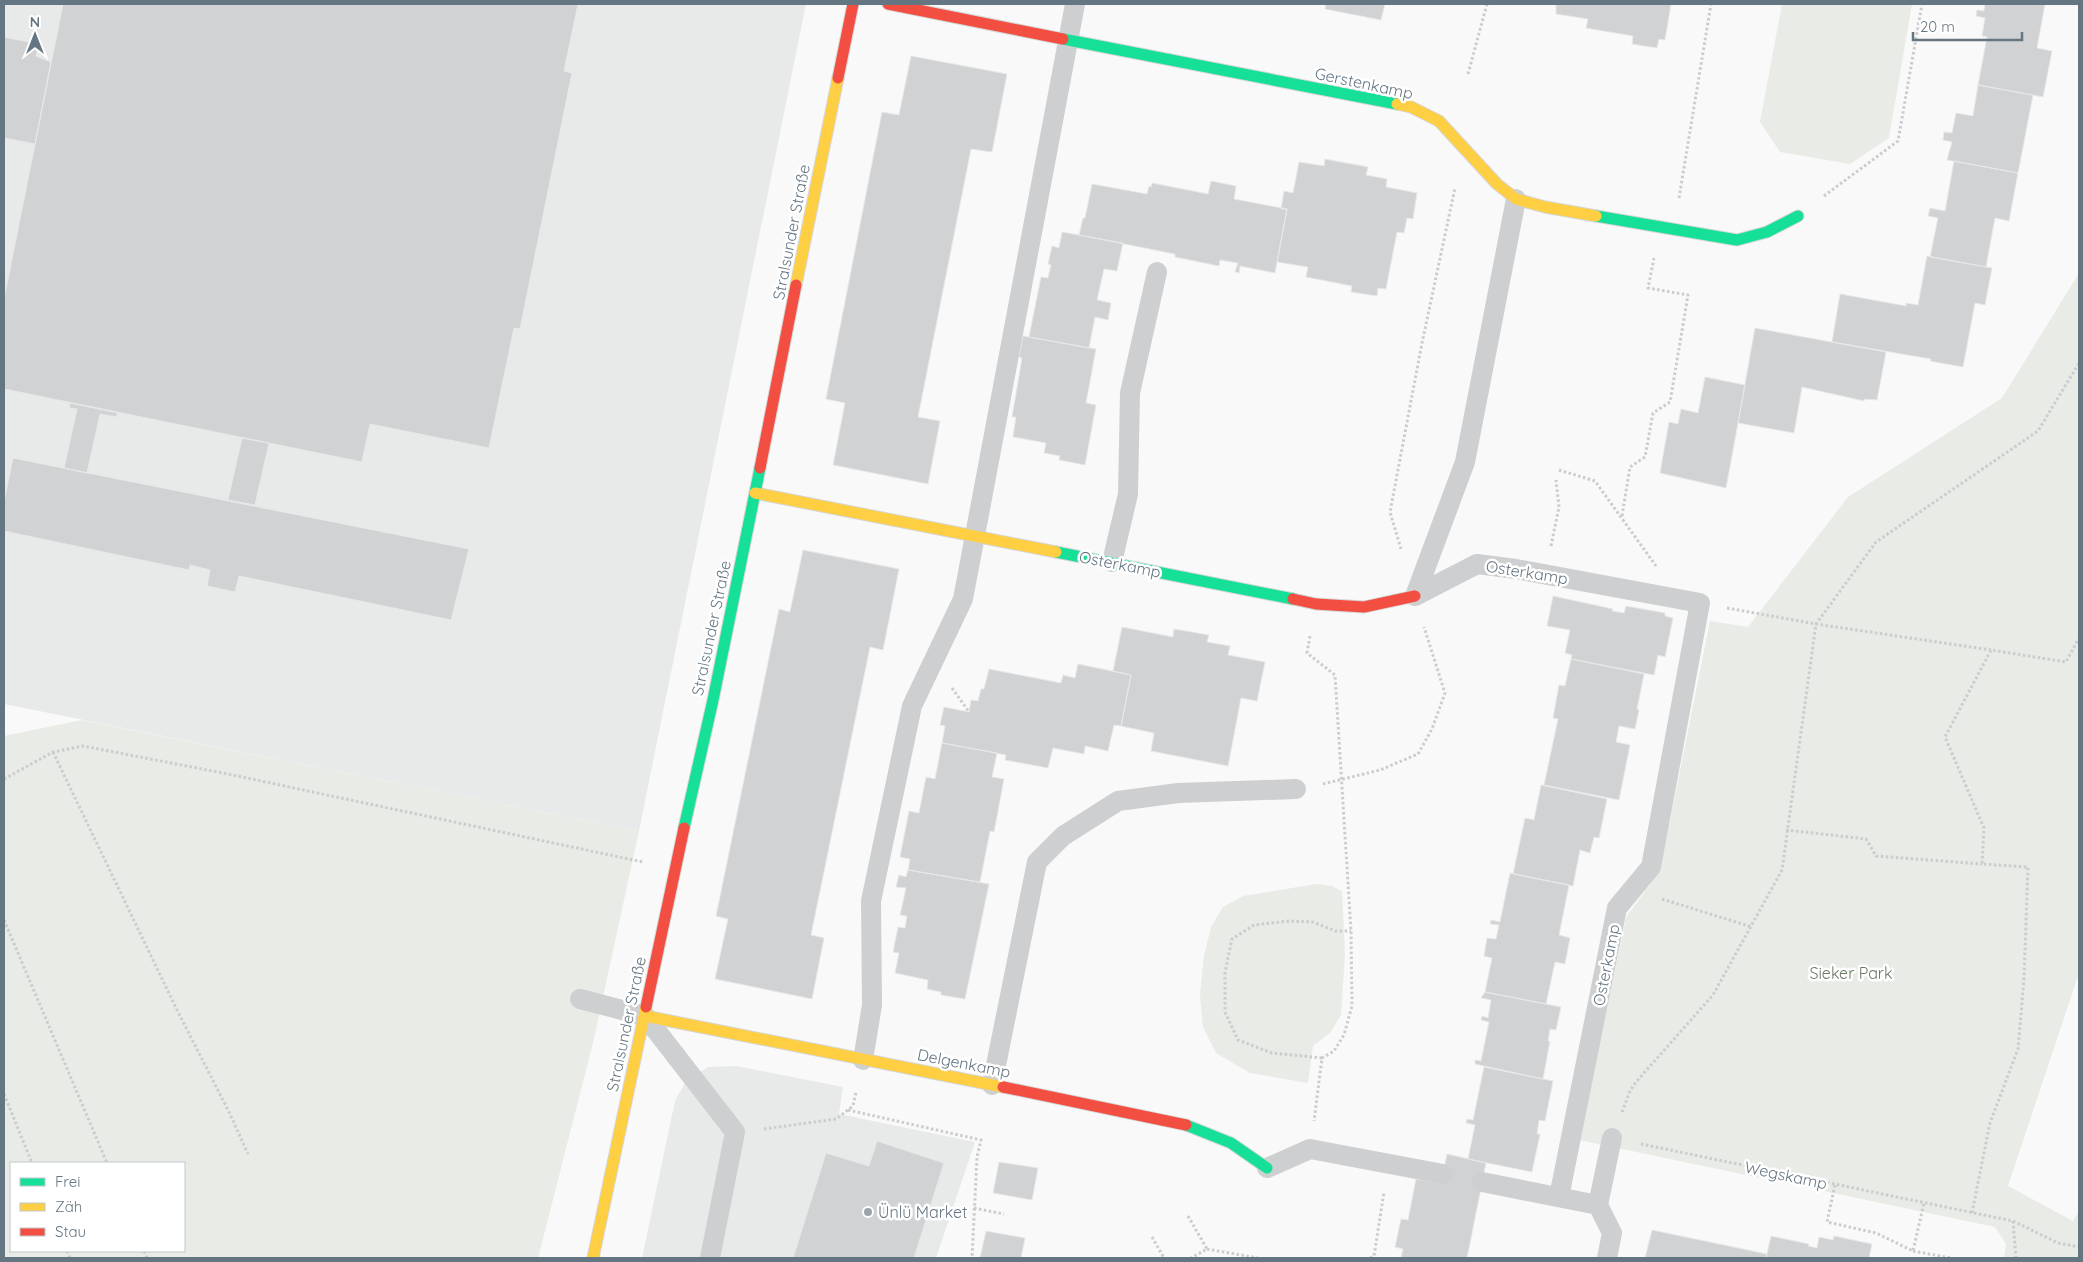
<svg xmlns="http://www.w3.org/2000/svg" width="2083" height="1262" font-family="Quicksand,sans-serif">
<style>
.built{fill:#e8e9e9}
.green{fill:#e8ebe6;fill-rule:evenodd}
.building{fill:#d0d2d3;stroke:#e8e8e8}
.lines{fill:none;stroke-linecap:round;stroke-linejoin:round}
.fast-casing{stroke:#d5d6d7;stroke-width:13}
.slow-casing{stroke:#d5d6d7;stroke-width:13}
.jam-casing{stroke:#d5d6d7;stroke-width:13}
.path{stroke:#cbcccd;stroke-width:3;stroke-dasharray:2.5 2.5;stroke-linecap:butt}
.lane{stroke:#cecfd0;stroke-width:20}
.fast{stroke:#16e098;stroke-width:11}
.slow{stroke:#ffcf43;stroke-width:11}
.jam{stroke:#f24e42;stroke-width:11}
.poi-dot{fill:#99a4ac;stroke:#fff;stroke-width:2}
.labels{text-anchor:middle;stroke-width:5;stroke-linejoin:round;paint-order:stroke}
.street-label{font-size:16px;fill:#657683;stroke:#fff}
.park-label{font-size:16px;fill:#687a64;stroke:#fff}
.poi-label{font-size:16px;fill:#657683;stroke:#fff;text-anchor:start}
</style>
<rect width="100%" height="100%" fill="#f9f9f9"/>
<path class="built" d="M 4,4 L 806,4 L 639,831 L 4,704 Z
M 736,1066 L 843,1087 L 839,1114 L 975,1142 L 936,1258 L 642,1258 L 675,1101 L 686,1081 L 708,1067 Z"/>
<path class="green" d="M 1782,4 L 1912,4 L 1889,138 L 1850,164 L 1780,152 L 1760,122 Z
M 2079,273 L 2079,973 L 2008,1186 L 2073,1221 L 2079,1212 L 2079,1258 L 2004,1258 L 2006,1244 L 1995,1227 L 1579,1140 L 1626,917 L 1660,871 L 1710,621 L 1748,627 L 1848,497 L 2002,398 Z
M 82,720 L 639,831 L 593,1043 L 538,1258 L 4,1258 L 4,736 ZM 11,1163 L 184,1163 L 184,1251 L 11,1251 Z
M 1317,884 L 1332,886 L 1342,891 L 1345,954 L 1341,1015 L 1330,1033 L 1313,1046 L 1308,1083 L 1250,1073 L 1216,1053 L 1203,1027 L 1200,995 L 1204,956 L 1211,927 L 1223,907 L 1243,896 Z"/>
<path class="building" d="M 63,4 L 578,4 L 564,71 L 572,73 L 520,329 L 514,328 L 489,448 L 370,424 L 362,462 L 4,389 L 4,299 Z
M 1326,4 L 1385,4 L 1381,20 L 1325,9 Z
M 1556,4 L 1671,4 L 1665,40 L 1659,39 L 1657,48 L 1632,44 L 1633,36 L 1586,28 L 1588,19 L 1556,14 Z
M 1985,4 L 2045,4 L 2037,48 L 2052,51 L 2043,97 L 1978,85 L 1987,37 L 1982,36 L 1985,18 L 1976,16 L 1977,10 L 1984,11 Z
M 4,37 L 39,44 L 36,56 L 51,62 L 35,144 L 4,138 Z
M 911,56 L 1007,74 L 992,152 L 971,149 L 918,417 L 940,421 L 928,484 L 833,465 L 845,403 L 826,399 L 882,112 L 899,115 Z
M 1978,85 L 2033,95 L 2018,173 L 1947,160 L 1952,142 L 1943,140 L 1944,132 L 1952,133 L 1956,113 L 1973,116 Z
M 1325,159 L 1368,167 L 1366,175 L 1387,179 L 1386,187 L 1417,193 L 1413,219 L 1407,218 L 1404,233 L 1397,232 L 1386,289 L 1378,288 L 1377,296 L 1351,292 L 1352,286 L 1306,277 L 1308,267 L 1277,262 L 1287,209 L 1281,209 L 1284,191 L 1293,193 L 1299,162 L 1324,166 Z
M 1954,161 L 2018,173 L 2009,221 L 1995,218 L 1986,267 L 1930,257 L 1938,218 L 1928,216 L 1930,208 L 1945,211 Z
M 1211,181 L 1236,186 L 1234,199 L 1287,209 L 1275,273 L 1240,266 L 1239,273 L 1235,272 L 1238,263 L 1220,260 L 1219,266 L 1175,257 L 1175,254 L 1079,235 L 1083,218 L 1085,218 L 1092,184 L 1147,194 L 1149,186 L 1151,187 L 1152,183 L 1208,194 Z
M 1062,232 L 1123,243 L 1117,271 L 1104,269 L 1097,300 L 1111,303 L 1108,320 L 1095,317 L 1089,348 L 1029,337 L 1041,277 L 1048,278 L 1051,265 L 1048,264 L 1052,246 L 1059,248 Z
M 1927,256 L 1992,268 L 1985,305 L 1975,303 L 1963,367 L 1930,361 L 1931,359 L 1832,342 L 1840,294 L 1906,306 L 1906,303 L 1918,305 Z
M 1755,328 L 1886,352 L 1877,400 L 1865,399 L 1864,401 L 1802,387 L 1794,433 L 1738,423 Z
M 1023,336 L 1096,349 L 1086,403 L 1096,405 L 1085,465 L 1059,460 L 1060,456 L 1044,453 L 1046,443 L 1013,437 L 1016,417 L 1012,417 L 1022,358 L 1019,357 Z
M 1705,377 L 1745,385 L 1726,488 L 1660,473 L 1669,422 L 1678,424 L 1681,409 L 1698,413 Z
M 70,403 L 118,413 L 116,417 L 100,414 L 87,473 L 64,468 L 77,409 L 69,408 Z
M 242,438 L 269,443 L 255,505 L 228,500 Z
M 13,458 L 469,549 L 451,620 L 239,576 L 235,592 L 207,586 L 210,570 L 190,565 L 189,570 L 4,531 L 4,502 Z
M 803,550 L 899,569 L 883,650 L 870,647 L 811,935 L 824,938 L 812,999 L 715,979 L 728,919 L 716,916 L 779,609 L 790,612 Z
M 1553,596 L 1613,609 L 1612,611 L 1624,613 L 1626,606 L 1665,613 L 1665,616 L 1673,618 L 1665,657 L 1658,655 L 1654,675 L 1571,659 L 1572,655 L 1565,653 L 1570,630 L 1547,626 Z
M 1122,627 L 1173,637 L 1174,629 L 1209,635 L 1207,642 L 1230,646 L 1228,655 L 1265,662 L 1257,701 L 1241,698 L 1228,766 L 1151,751 L 1154,733 L 1121,726 L 1131,675 L 1113,671 Z
M 1571,659 L 1644,674 L 1637,709 L 1639,710 L 1635,729 L 1619,726 L 1616,742 L 1630,745 L 1619,800 L 1544,785 L 1558,719 L 1553,718 L 1559,685 L 1565,686 Z
M 1078,664 L 1131,675 L 1121,726 L 1114,725 L 1108,751 L 1085,746 L 1084,754 L 1053,748 L 1048,768 L 1005,760 L 1006,755 L 942,743 L 945,726 L 940,725 L 944,707 L 969,712 L 971,700 L 978,701 L 981,689 L 984,689 L 989,669 L 1061,683 L 1063,675 L 1075,678 Z
M 942,743 L 997,753 L 992,777 L 1004,779 L 994,832 L 990,831 L 980,882 L 908,870 L 910,859 L 900,857 L 909,811 L 919,813 L 926,777 L 935,779 Z
M 1541,785 L 1607,799 L 1599,838 L 1594,837 L 1590,853 L 1580,850 L 1573,886 L 1513,874 L 1525,818 L 1534,820 Z
M 908,870 L 989,884 L 965,999 L 941,995 L 941,992 L 927,989 L 928,980 L 895,973 L 899,953 L 893,952 L 898,927 L 905,928 L 907,916 L 900,915 L 906,888 L 896,887 L 899,875 L 906,877 Z
M 1510,873 L 1569,885 L 1559,935 L 1570,938 L 1565,964 L 1555,962 L 1546,1004 L 1485,992 L 1492,958 L 1484,956 L 1487,938 L 1496,939 L 1499,925 L 1490,924 L 1491,920 L 1500,922 Z
M 1485,992 L 1561,1007 L 1556,1030 L 1550,1029 L 1548,1041 L 1550,1041 L 1543,1079 L 1475,1064 L 1475,1060 L 1481,1061 L 1489,1022 L 1481,1020 L 1482,1016 L 1488,1018 L 1491,1000 L 1481,998 Z
M 1484,1067 L 1553,1081 L 1545,1121 L 1539,1120 L 1537,1134 L 1540,1134 L 1532,1172 L 1468,1159 L 1475,1125 L 1466,1123 L 1467,1119 L 1473,1120 Z
M 877,1141 L 944,1163 L 914,1258 L 793,1258 L 826,1153 L 869,1166 Z
M 1447,1154 L 1486,1163 L 1467,1258 L 1401,1258 L 1403,1249 L 1395,1247 L 1401,1219 L 1408,1220 L 1416,1179 L 1441,1183 Z
M 999,1162 L 1038,1168 L 1032,1200 L 993,1193 Z
M 1652,1230 L 1767,1254 L 1766,1258 L 1645,1258 Z
M 986,1231 L 1025,1238 L 1021,1258 L 980,1258 Z
M 1771,1236 L 1809,1244 L 1808,1246 L 1817,1248 L 1819,1237 L 1833,1240 L 1834,1236 L 1872,1244 L 1869,1258 L 1766,1258 Z"/>
<g class="lines">
<g class="fast-casing">
<path id="fast" d="M 1063,39 L 1397,104
M 1596,216 L 1737,240 L 1767,232 L 1798,216
M 1056,552 L 1293,599
M 684,828 L 713,700 L 760,468
M 1186,1125 L 1231,1143 L 1267,1168"/>
</g>
<g class="slow-casing">
<path id="slow" d="M 1397,104 L 1411,107 L 1439,121 L 1497,184 L 1516,199 L 1545,207 L 1596,216
M 796,285 L 838,78
M 755,493 L 1056,552
M 645,1016 L 1003,1087
M 593,1258 L 646,1007"/>
</g>
<g class="jam-casing">
<path id="jam" d="M 888,4 L 1063,39
M 838,78 L 853,4
M 760,468 L 796,285
M 1293,599 L 1316,604 L 1364,607 L 1415,596
M 646,1007 L 684,828
M 1003,1087 L 1186,1125"/>
</g>
<path class="path" d="M 1468,74 L 1487,4
M 1824,196 L 1898,141 L 1922,4
M 1679,198 L 1711,4
M 1559,470 L 1595,481 L 1656,566
M 1622,516 L 1630,467 L 1645,457 L 1653,413 L 1670,402 L 1688,295 L 1648,288 L 1654,258
M 1551,546 L 1559,507 L 1556,480
M 1401,549 L 1390,512 L 1422,343 L 1455,188
M 1727,608 L 1816,624 L 1991,650
M 1310,636 L 1307,653 L 1335,675 L 1351,931 L 1352,1006 L 1344,1035 L 1334,1051 L 1322,1058 L 1314,1121
M 952,688 L 969,712
M 53,752 L 177,1010 L 229,1112 L 248,1154
M 4,779 L 53,752 L 83,746 L 228,774 L 643,862
M 1323,784 L 1380,770 L 1418,754 L 1432,729 L 1445,693 L 1424,627
M 1786,830 L 1866,839 L 1876,856 L 1982,864
M 1662,899 L 1752,927
M 4,920 L 107,1163
M 1322,1058 L 1272,1053 L 1238,1040 L 1225,1012 L 1225,972 L 1232,939 L 1254,925 L 1289,921 L 1313,922 L 1335,931 L 1351,931
M 4,1094 L 32,1163
M 848,1110 L 981,1140 L 977,1157 L 972,1258
M 1622,1112 L 1630,1091 L 1636,1082 L 1713,995 L 1782,870 L 1816,624 L 1876,542 L 2038,431 L 2079,363
M 764,1129 L 836,1119 L 853,1106 L 856,1092
M 1641,1144 L 2013,1221 L 2058,1243 L 2079,1247
M 1835,1185 L 1827,1222 L 1876,1233 L 1913,1251 L 1924,1203
M 974,1208 L 1004,1214
M 1972,1213 L 1990,1123 L 2018,1049 L 2024,979 L 2028,867 L 1982,864 L 1984,828 L 1945,737 L 1991,650 L 2066,662 L 2079,638
M 1188,1216 L 1207,1249 L 1191,1258
M 2013,1221 L 2016,1258
M 1152,1237 L 1164,1258
M 1207,1249 L 1258,1258
M 67,1251 L 70,1258
M 144,1251 L 147,1258
M 1913,1251 L 1951,1258
M 1370,1258 L 1374,1256 L 1384,1192"/>
<path class="lane" d="M 1112,562 L 1128,494 L 1130,393 L 1157,272
M 1415,596 L 1477,564 L 1516,569 L 1700,603 L 1651,867 L 1617,908 L 1559,1197
M 1415,596 L 1465,462 L 1516,199
M 580,999 L 645,1016 L 735,1132 L 710,1258
M 863,1060 L 872,1005 L 871,901 L 912,706 L 963,599 L 1075,4
M 992,1085 L 1037,862 L 1063,836 L 1118,801 L 1178,793 L 1296,789
M 1267,1168 L 1310,1149 L 1443,1174
M 1482,1182 L 1598,1205
M 1607,1258 L 1612,1233 L 1598,1205 L 1612,1138"/>
<use href="#fast" class="fast"/>
<use href="#slow" class="slow"/>
<use href="#jam" class="jam"/>
</g>
<circle class="poi-dot" cx="868" cy="1212" r="5"/>
<g class="labels">
<g class="street-label">
<text transform="translate(1364 83) rotate(12)" y="6">Gerstenkamp</text>
<text transform="translate(791 232) rotate(-79)" y="6">Stralsunder Straße</text>
<text transform="translate(1120 564) rotate(11)" y="6">Osterkamp</text>
<text transform="translate(1527 572) rotate(9)" y="6">Osterkamp</text>
<text transform="translate(711 628) rotate(-78)" y="6">Stralsunder Straße</text>
<text transform="translate(1606 965) rotate(-79)" y="6">Osterkamp</text>
<text transform="translate(626 1024) rotate(-78)" y="6">Stralsunder Straße</text>
<text transform="translate(964 1063) rotate(11)" y="6">Delgenkamp</text>
<text transform="translate(1786 1175) rotate(12)" y="6">Wegskamp</text>
</g>
<g class="park-label">
<text x="1851" y="979">Sieker Park</text>
</g>
<g class="poi-label">
<text x="878" y="1218">Ünlü Market</text>
</g>
</g>
<rect width="2083" height="1262" fill="none" stroke="#657683" stroke-width="10"/>
<rect x="10" y="1162" width="175" height="90" fill="#ffffff" stroke="#c1c8cd"/>
<rect x="20" y="1178" width="25" height="8" fill="#16e098" stroke="#c1c8cd"/>
<text x="55" y="1187" font-size="15" fill="#657683">Frei</text>
<rect x="20" y="1203" width="25" height="8" fill="#ffcf43" stroke="#c1c8cd"/>
<text x="55" y="1212" font-size="15" fill="#657683">Zäh</text>
<rect x="20" y="1228" width="25" height="8" fill="#f24e42" stroke="#c1c8cd"/>
<text x="55" y="1237" font-size="15" fill="#657683">Stau</text>
<g transform="translate(35 35)" stroke="#ffffff" stroke-width="4" paint-order="stroke">
<path d="M0-4L9 19L0 12L-9 19Z" fill="#657683"/>
<text y="-8" font-size="14" font-weight="bold" text-anchor="middle" fill="#657683">N</text>
</g>
<path d="M1913 32v8h109v-8" fill="none" stroke="#657683" stroke-width="2.5"/>
<text x="1920" y="32" font-size="15" fill="#657683" stroke="#ffffff" stroke-width="4" paint-order="stroke">20 m</text>
</svg>
